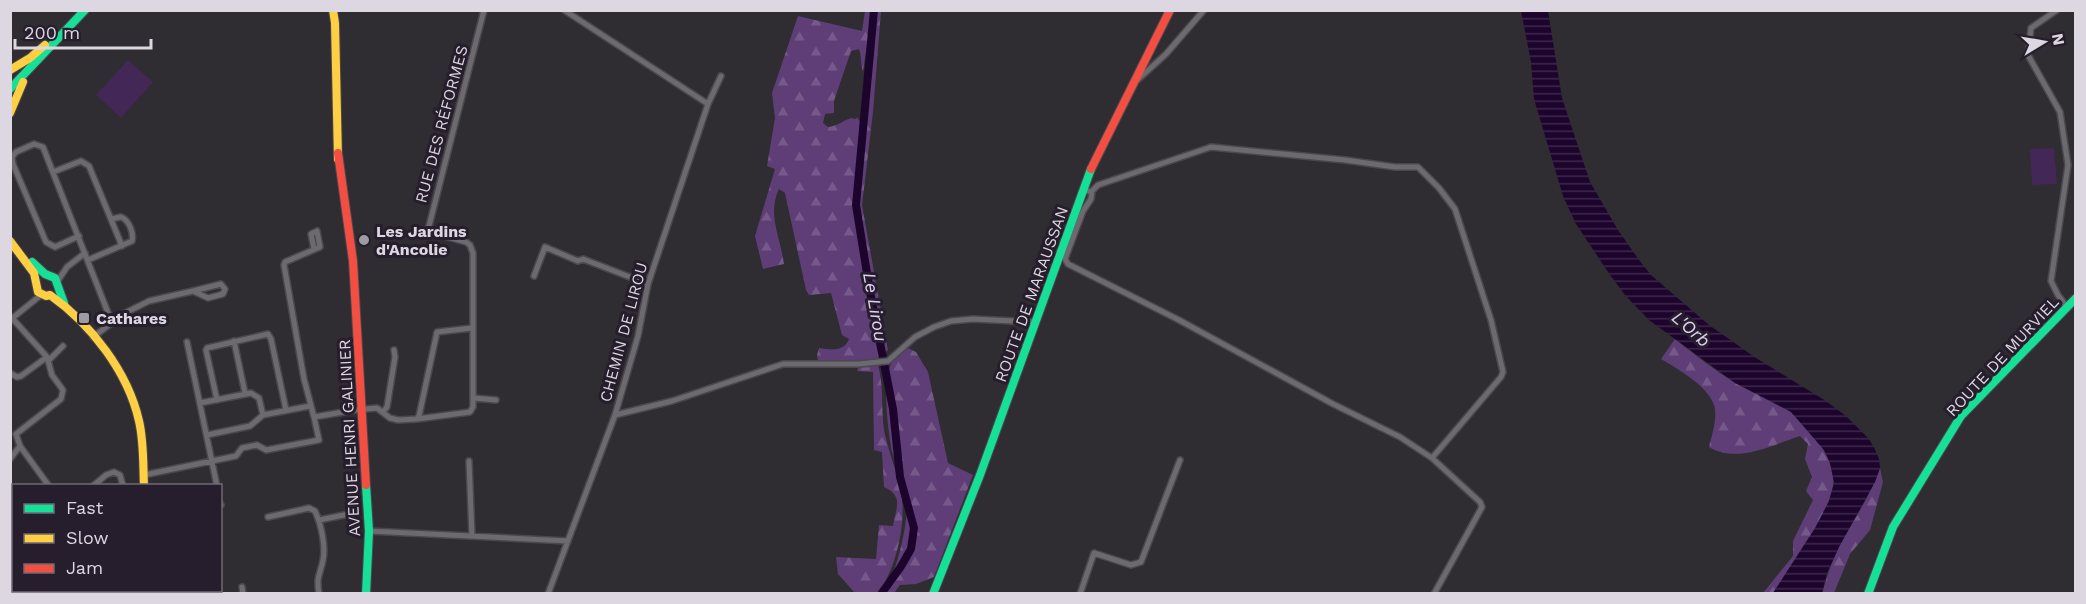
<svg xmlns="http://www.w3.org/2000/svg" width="2086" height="604" font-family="'Work Sans',sans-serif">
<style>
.green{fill:#432757}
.forest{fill:url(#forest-firs)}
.water{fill:url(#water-rules)}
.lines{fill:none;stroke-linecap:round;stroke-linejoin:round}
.river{stroke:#1d042d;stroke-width:8}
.street-casing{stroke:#4b474d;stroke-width:8}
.fast-casing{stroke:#4b474d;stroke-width:10}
.slow-casing{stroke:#4b474d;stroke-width:10}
.jam-casing{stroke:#4b474d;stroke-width:10}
.street{stroke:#6c696f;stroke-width:5}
.fast{stroke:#16e098;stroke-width:8}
.slow{stroke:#ffcf43;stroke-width:8}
.jam{stroke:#f24e42;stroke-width:8}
.poi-dot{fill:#9f9ba3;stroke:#261e2c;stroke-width:2}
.labels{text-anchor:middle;stroke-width:6;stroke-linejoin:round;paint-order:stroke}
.street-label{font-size:16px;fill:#dcd7e0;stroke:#261e2c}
.poi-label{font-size:16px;font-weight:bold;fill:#dcd7e0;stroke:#261e2c;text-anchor:start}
.water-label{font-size:18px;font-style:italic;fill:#e3cff5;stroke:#261e2c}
</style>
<defs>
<pattern id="forest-firs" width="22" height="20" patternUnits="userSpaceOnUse" patternTransform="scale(1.5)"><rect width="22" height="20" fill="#5f3e77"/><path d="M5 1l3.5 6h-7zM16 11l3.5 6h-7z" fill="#75598a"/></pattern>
<pattern id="water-rules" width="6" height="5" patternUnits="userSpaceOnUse" patternTransform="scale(1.5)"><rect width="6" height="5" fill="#1d042d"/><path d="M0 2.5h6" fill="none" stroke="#3d284b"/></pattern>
</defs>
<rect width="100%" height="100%" fill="#2f2c32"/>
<path class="green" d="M 128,60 L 153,82 L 121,118 L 96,95 Z
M 2054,148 L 2057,184 L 2032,185 L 2030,149 Z"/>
<path class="forest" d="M 865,11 L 872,11 L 863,71 C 860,64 862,57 859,49 L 851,51 L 834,101 L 834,113 L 825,114 L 823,123 L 828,127 C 838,126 842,121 851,118 L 856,119 L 857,117 L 860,122 L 854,205 L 880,354 L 879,359 L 866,361 L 818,361 L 817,355 L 819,348 C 831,350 844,352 849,339 L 842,335 L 831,293 L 809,295 L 806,290 L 785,193 L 779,189 C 767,214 780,236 784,264 L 763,269 L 755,236 L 775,169 L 767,166 L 775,118 L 772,93 L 798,16 L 862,31 Z
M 875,11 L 881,11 L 873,112 L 862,205 L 888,350 L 884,353 L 872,292 L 858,204 L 866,82 Z
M 1675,339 C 1694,354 1714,370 1734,382 C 1752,393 1775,399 1791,412 C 1809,426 1838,462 1833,486 C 1825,525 1795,561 1773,593 L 1763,593 L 1793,556 L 1793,541 L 1813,500 L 1806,491 L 1812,477 L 1805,459 L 1808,444 L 1800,436 C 1772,445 1737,464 1709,447 C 1712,435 1718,417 1714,405 C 1708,386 1678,369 1661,359 Z
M 906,347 L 916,352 L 928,372 L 948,463 L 973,475 L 934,577 L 916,584 L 900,585 L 894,593 L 883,594 C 897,574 911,515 906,491 C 903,478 896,465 892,452 C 888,431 881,379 893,360 C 895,355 902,351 906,347 Z
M 878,365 C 884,386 881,408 884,430 C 888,451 897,471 901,492 C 907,522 896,569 878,593 L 855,593 L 838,574 L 836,557 L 876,559 L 879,525 L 893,526 C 896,508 904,496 884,487 L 882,452 L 874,450 L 873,372 L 857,371 L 859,366 Z
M 1880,468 L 1883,482 L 1870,530 L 1850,554 L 1834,593 L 1822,594 C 1827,576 1832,561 1840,545 C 1854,519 1871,495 1880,468 Z"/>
<path class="water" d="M 1521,11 L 1548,11 L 1562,98 L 1590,182 L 1618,230 L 1639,260 L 1651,275 L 1709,325 L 1756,358 L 1826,401 L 1846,416 L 1868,438 L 1874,447 L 1879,459 L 1880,468 L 1875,482 L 1839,547 L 1827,573 L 1822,593 L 1773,593 L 1815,528 L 1829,501 L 1834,483 L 1830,463 L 1824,450 L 1791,412 L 1735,383 L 1649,320 L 1625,295 L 1610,275 L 1576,224 L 1563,196 L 1534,99 L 1531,62 Z"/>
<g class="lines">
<path class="river" d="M 874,10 L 856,205 L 870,292 L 893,409 L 900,477 L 914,528 L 911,549 L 900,568 L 881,594"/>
<g class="street-casing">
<path id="street" d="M 564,10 L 708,104
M 2057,10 L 2031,28 L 2028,55 L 2060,112 L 2068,165 L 2051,281 L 2058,295 L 2066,306
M 1134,83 L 1166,54 L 1204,10
M 53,172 L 81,161 L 89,166 L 122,246
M 1083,189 L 1091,192 L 1098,185 L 1211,147 L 1345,160 L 1395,167 L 1418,167 L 1439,188 L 1455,209 L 1491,320 L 1503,372 L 1501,377 L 1432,458
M 1092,191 L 1091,199 L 1083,211 L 1065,259 L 1068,264 L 1179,320 L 1333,404 L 1400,437 L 1432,458 L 1480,502 L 1482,507 L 1434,594
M 79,236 L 55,247 L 46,242 L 13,164 L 12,157 L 16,152 L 34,144 L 43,147 L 112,323
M 314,249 L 311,234 L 317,231 L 320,247 L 285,262 L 284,265 L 304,379 L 314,417 L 355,410 L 377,408 L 390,418 L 398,420 L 417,419 L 419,416 L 437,332 L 472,328
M 88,260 L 132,241 C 134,233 129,220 121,217 L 111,219
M 534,276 L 545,247 L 578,261 L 583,259 L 648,284
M 57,282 L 67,267 L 85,253
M 12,318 L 47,357 L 52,375 L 63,390 L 61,399 L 16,434 L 20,446 L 49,486
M 10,320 L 41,295
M 93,337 L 125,313 L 149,301 L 193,291 L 208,298 L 223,294 L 225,289 L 221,284 L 193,291
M 234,341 L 245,393
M 187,342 L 217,486
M 49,360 L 63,346
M 10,373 L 17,377 L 21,376 L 47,357
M 474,398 L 496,400
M 217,400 L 206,350 L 207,348 L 268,334 L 271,339 L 286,410
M 200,403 L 251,393 L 259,398 L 263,415
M 383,412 L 387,407 L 395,357 L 394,350
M 615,415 L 672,401 L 783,364 L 859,364 L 888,361 L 915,337 L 934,327 L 951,321 L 973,319 L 1036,322
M 417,419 L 470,412 L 473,407 L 473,253 L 470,245 L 466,242 L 433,233 L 429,226 L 484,10
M 207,435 L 250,426 L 263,415 L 310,406
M 10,459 L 20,446
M 469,461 L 472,536
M 144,475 L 236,456 L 242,448 L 257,445 L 266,450 L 319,440 L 314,417
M 93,486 L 106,475 L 114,472 L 120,475 L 123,486
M 220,503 L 221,505
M 268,517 L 309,508 L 315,511 C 321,524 326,546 323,560 C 320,576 316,575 319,594
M 319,520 L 354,513 L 356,506
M 369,531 L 568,541
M 10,567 L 14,568
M 242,587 L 243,594
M 52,590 L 56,594
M 89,590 L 94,594
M 132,590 L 133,594
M 548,594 L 615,415 L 638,336 L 648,284 L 708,104 L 721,76
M 1080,594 L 1094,553 L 1131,565 L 1141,562 L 1180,460"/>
</g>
<g class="fast-casing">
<path id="fast" d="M 10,89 L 85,10
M 32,262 L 45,274 L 55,278 L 64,303
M 366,594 L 369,531 L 366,485
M 933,594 L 980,475 L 1091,169
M 1868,594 L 1893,527 L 1961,416 L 2076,298"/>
</g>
<g class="slow-casing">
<path id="slow" d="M 333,10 L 335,23 L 338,159
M 10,70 L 30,58 L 45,45
M 10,113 L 23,82
M 10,241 L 34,273 L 38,292 L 46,296 L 50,295 C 91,324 128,372 139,421 C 144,442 143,465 144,486"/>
</g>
<g class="jam-casing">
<path id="jam" d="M 338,153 L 353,261 L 366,485
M 1091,169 L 1170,10
M 156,590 L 157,594"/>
</g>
<use href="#street" class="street"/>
<use href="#fast" class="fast"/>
<use href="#slow" class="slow"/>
<use href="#jam" class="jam"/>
</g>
<g class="poi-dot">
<circle cx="364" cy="240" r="6"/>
<rect x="78" y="312" width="12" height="12" rx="3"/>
</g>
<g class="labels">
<g class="street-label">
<text transform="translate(441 124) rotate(-75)" y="6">RUE DES RÉFORMES</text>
<text transform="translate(1031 294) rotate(-70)" y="6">ROUTE DE MARAUSSAN</text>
<text transform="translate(623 332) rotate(-75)" y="6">CHEMIN DE LIROU</text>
<text transform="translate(2002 356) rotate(-47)" y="6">ROUTE DE MURVIEL</text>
<text transform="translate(349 438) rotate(-93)" y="6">AVENUE HENRI GALINIER</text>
</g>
<g class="poi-label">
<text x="376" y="237">Les Jardins<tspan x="376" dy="18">d'Ancolie</tspan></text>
<text x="96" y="324">Cathares</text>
</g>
<g class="water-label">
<text transform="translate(875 307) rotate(80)" y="6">Le Lirou</text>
<text transform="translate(1691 329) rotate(41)" y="6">L'Orb</text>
</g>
</g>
<rect width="2086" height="604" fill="none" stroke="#dcd7e0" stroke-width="24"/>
<rect x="12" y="484" width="210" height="108" fill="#261e2c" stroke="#6f6874" stroke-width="1.5"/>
<rect x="24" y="504" width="30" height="9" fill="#16e098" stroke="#6f6874" stroke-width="1.5"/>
<text x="66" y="514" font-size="18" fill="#dcd7e0">Fast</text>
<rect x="24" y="534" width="30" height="9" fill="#ffcf43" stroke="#6f6874" stroke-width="1.5"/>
<text x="66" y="544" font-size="18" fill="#dcd7e0">Slow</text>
<rect x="24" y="564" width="30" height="9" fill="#f24e42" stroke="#6f6874" stroke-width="1.5"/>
<text x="66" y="574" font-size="18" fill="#dcd7e0">Jam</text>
<g transform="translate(2044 42) rotate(79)" stroke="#261e2c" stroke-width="4.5" paint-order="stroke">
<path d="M0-4.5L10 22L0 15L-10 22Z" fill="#dcd7e0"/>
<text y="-9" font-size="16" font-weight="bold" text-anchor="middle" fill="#dcd7e0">N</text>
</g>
<path d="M15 39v9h136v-9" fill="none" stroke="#dcd7e0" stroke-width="3"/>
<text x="24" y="39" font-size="18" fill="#dcd7e0" stroke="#261e2c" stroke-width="4.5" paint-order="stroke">200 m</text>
</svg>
